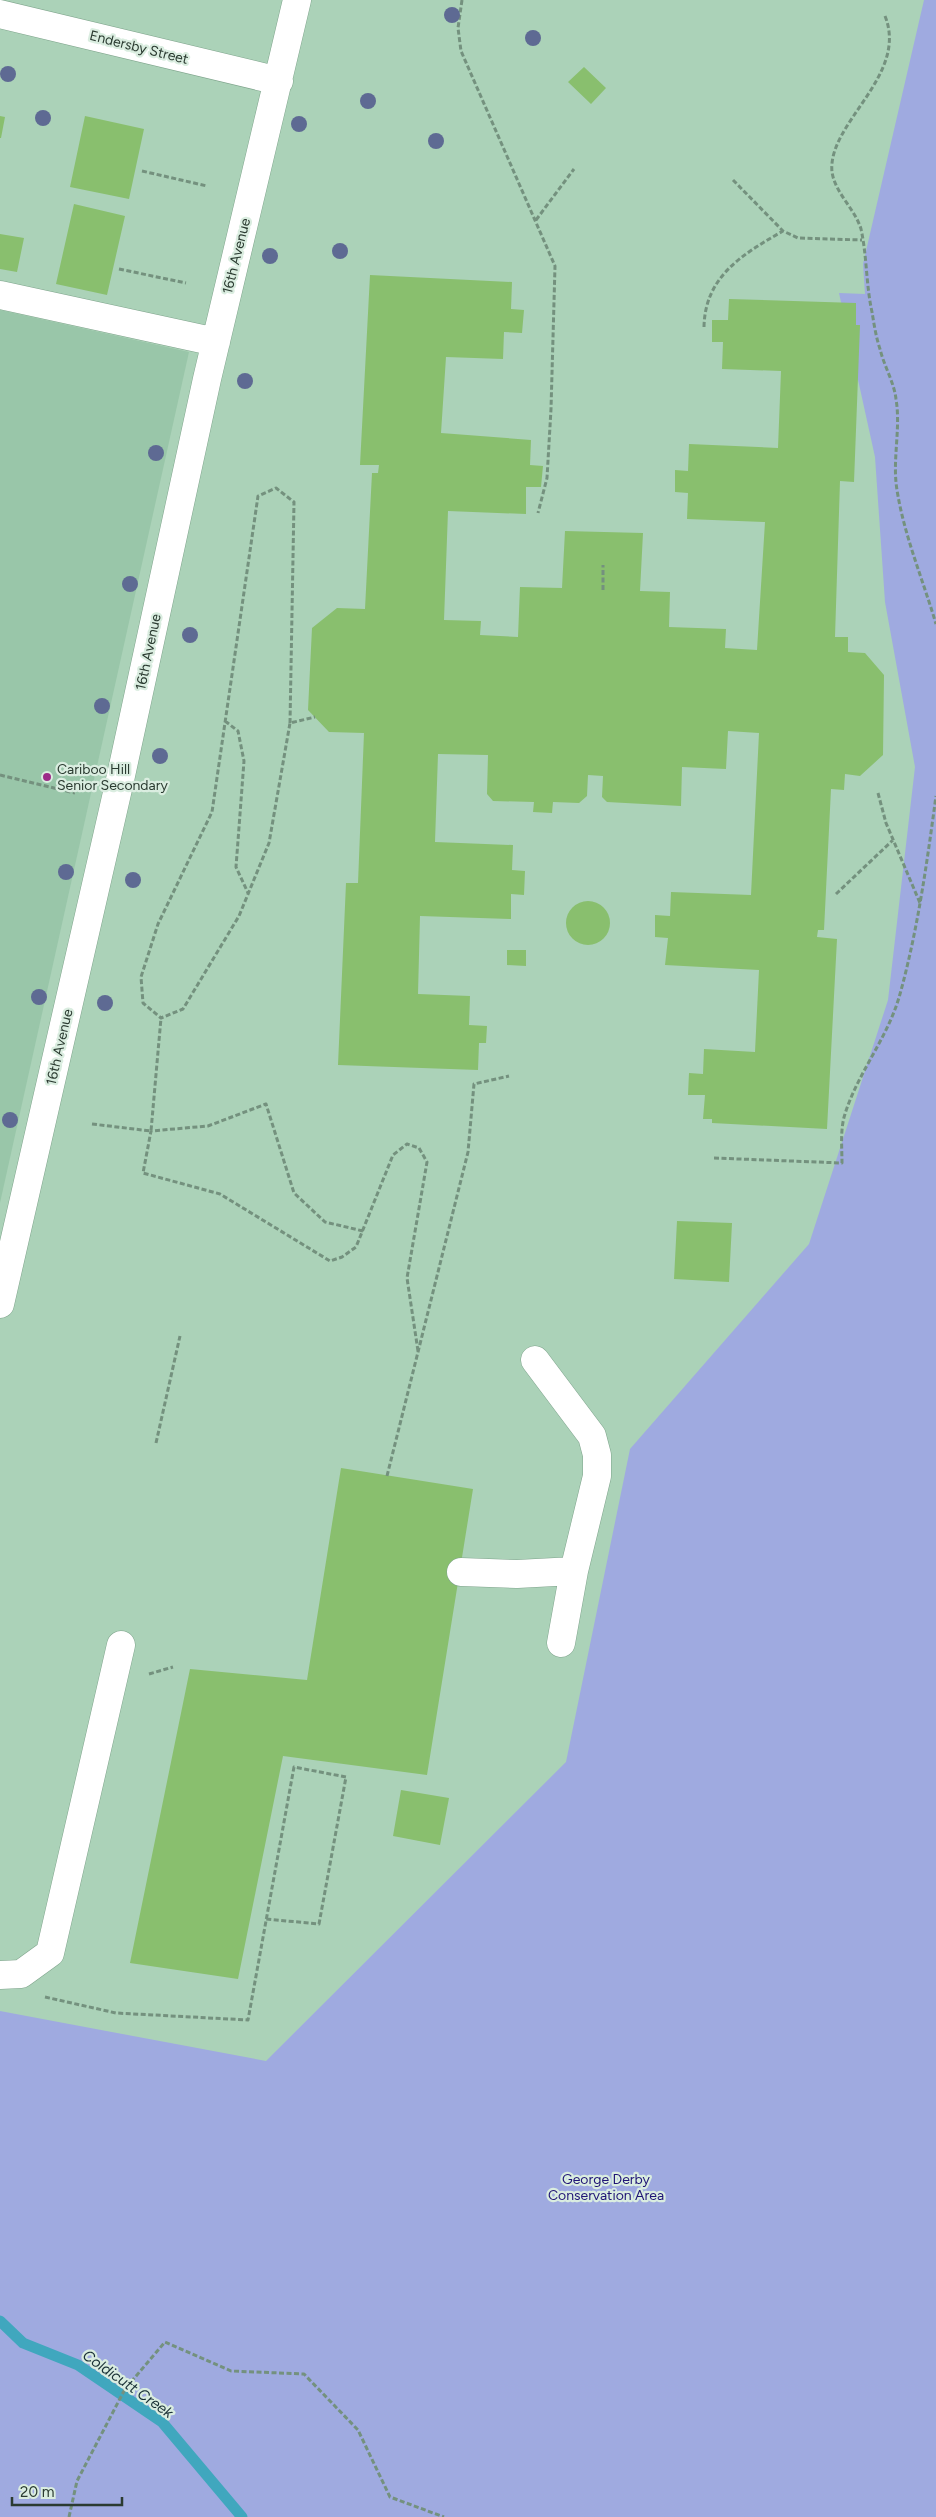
<svg xmlns="http://www.w3.org/2000/svg" width="936" height="2517" font-family="Figtree,sans-serif">
<style>
.built{fill:#99c6a9}
.green{fill:#9faae0}
.lines{fill:none;stroke-linecap:round;stroke-linejoin:round}
.stream{stroke:#40a7be;stroke-width:11}
.building{fill:#89bf6e}
.minor-casing{stroke:#7fa48c;stroke-width:29}
.path{stroke:#74917e;stroke-width:3;stroke-dasharray:5 2.5;stroke-linecap:butt}
.minor{stroke:#fff;stroke-width:28}
.tree{fill:#5e6a93}
.poi-dot{fill:#9c2b88;stroke:#daede0;stroke-width:2}
.labels{text-anchor:middle;stroke-width:4.5;stroke-linejoin:round;paint-order:stroke}
.street-label{font-size:14px;fill:#2b3b31;stroke:#daede0}
.poi-label{font-size:14px;fill:#2b3b31;stroke:#daede0;text-anchor:start}
.park-label{font-size:14px;fill:#1f1475;stroke:#daede0}
.water-label{font-size:15px;font-style:italic;fill:#193036;stroke:#daede0}
</style>
<rect width="100%" height="100%" fill="#abd2b8"/>
<path class="built" d="M 0,310 L 189,352 L 0,1203 Z"/>
<path class="green" d="M 924,0 L 936,0 L 936,2517 L 0,2517 L 0,2011 L 266,2061 L 566,1762 L 630,1449 L 809,1244 L 888,1000 L 915,767 L 885,602 L 875,457 L 839,293 L 865,294 L 863,264 Z"/>
<g class="lines">
<path class="stream" d="M 0,2321 L 23,2343 L 78,2365 L 162,2422 L 242,2517"/>
</g>
<path class="building" d="M 584,67 L 606,88 L 591,104 L 568,82 Z
M 0,116 L 5,117 L 1,138 L 0,138 Z
M 85,116 L 144,129 L 129,199 L 70,187 Z
M 74,204 L 125,216 L 107,295 L 56,284 Z
M 0,234 L 24,238 L 17,272 L 0,269 Z
M 370,275 L 512,282 L 511,309 L 524,310 L 522,333 L 504,332 L 503,359 L 446,357 L 441,433 L 531,440 L 530,465 L 543,466 L 541,487 L 526,487 L 526,514 L 448,511 L 444,620 L 481,621 L 480,635 L 518,637 L 520,587 L 562,588 L 565,531 L 643,533 L 640,591 L 670,592 L 669,627 L 726,629 L 725,648 L 757,650 L 765,522 L 687,519 L 688,493 L 675,492 L 675,470 L 688,471 L 689,444 L 778,448 L 781,371 L 722,369 L 723,342 L 712,342 L 712,320 L 728,320 L 729,299 L 856,303 L 856,325 L 860,325 L 854,482 L 840,481 L 835,637 L 848,637 L 848,652 L 865,653 L 884,675 L 883,755 L 860,776 L 845,774 L 844,790 L 831,789 L 824,930 L 818,930 L 817,937 L 837,939 L 827,1129 L 712,1123 L 712,1119 L 703,1119 L 705,1095 L 688,1095 L 689,1073 L 703,1074 L 704,1049 L 755,1052 L 759,970 L 665,965 L 668,938 L 655,937 L 655,915 L 670,916 L 671,892 L 751,895 L 759,733 L 728,731 L 726,769 L 682,767 L 681,806 L 607,802 L 602,797 L 603,776 L 588,775 L 587,796 L 579,803 L 553,802 L 552,813 L 533,812 L 534,802 L 493,801 L 487,794 L 488,755 L 438,754 L 435,842 L 513,845 L 512,870 L 525,871 L 524,895 L 511,894 L 511,919 L 420,916 L 418,994 L 470,996 L 469,1025 L 487,1026 L 486,1043 L 479,1043 L 478,1070 L 338,1065 L 346,883 L 358,883 L 364,733 L 329,732 L 308,710 L 312,628 L 337,608 L 365,609 L 372,473 L 378,473 L 379,465 L 360,465 Z
M566 923a22 22 0 1 1 44 0a22 22 0 1 1-44 0Z
M 507,950 L 526,950 L 526,966 L 507,965 Z
M 677,1221 L 732,1223 L 729,1282 L 674,1279 Z
M 341,1468 L 473,1489 L 427,1775 L 283,1756 L 238,1979 L 130,1963 L 190,1669 L 307,1680 Z
M 401,1790 L 449,1798 L 440,1845 L 393,1836 Z"/>
<g class="lines">
<g class="minor-casing">
<path id="minor" d="M 0,14 L 279,81
M 0,295 L 216,342
M 0,1304 L 120,780 L 207,379 L 297,0
M 535,1360 L 592,1436 L 597,1455 L 597,1476 L 574,1571 L 561,1643
M 461,1572 L 517,1574 L 574,1571
M 0,1975 L 21,1974 L 50,1953 L 121,1645"/>
</g>
<path class="path" d="M 462,0 L 458,28 L 461,51 L 555,266 L 551,409 L 547,478 L 538,513
M 885,16 C 909,76 827,123 832,172 C 835,193 855,209 861,229 C 867,256 866,285 872,312 C 874,324 876,337 880,349 C 884,366 894,382 896,399 C 901,429 892,460 897,490 C 904,535 923,580 936,624
M 142,171 L 207,186
M 733,180 L 783,231 L 798,238 L 862,240
M 536,220 L 574,169
M 119,269 L 186,283
M 704,327 C 705,276 743,254 783,231
M 603,590 L 603,565
M 225,721 L 238,731 L 244,761 L 236,867 L 248,893
M 290,723 L 294,502 L 276,488 L 258,496 L 212,812 L 158,924 L 141,977 L 143,1003 L 161,1018 L 183,1009 L 239,916 L 269,843 L 290,723 L 315,717
M 0,775 L 75,793
M 878,793 L 886,823 L 920,903
M 836,894 L 893,840
M 92,1124 L 151,1131 L 161,1018
M 714,1158 L 842,1163 C 842,1148 840,1129 845,1114 C 858,1072 888,1038 900,994 C 918,929 927,862 936,796
M 363,1231 L 325,1222 L 294,1193 L 266,1104 L 208,1126 L 151,1131 L 143,1173 L 220,1194 L 330,1261 L 342,1257 L 356,1247 L 393,1155 L 407,1144 L 419,1148 L 427,1162 L 407,1278 L 418,1351
M 156,1443 L 180,1336
M 387,1476 L 468,1152 L 474,1084 L 509,1076
M 149,1674 L 173,1667
M 45,1997 L 116,2013 L 248,2020 L 294,1767 L 346,1777 L 319,1924 L 266,1919
M 69,2517 L 77,2481 L 125,2389 L 165,2342 L 231,2371 L 304,2374 L 358,2430 L 390,2497 L 444,2517"/>
<use href="#minor" class="minor"/>
</g>
<g class="tree">
<circle cx="452" cy="15" r="8"/>
<circle cx="533" cy="38" r="8"/>
<circle cx="8" cy="74" r="8"/>
<circle cx="368" cy="101" r="8"/>
<circle cx="43" cy="118" r="8"/>
<circle cx="299" cy="124" r="8"/>
<circle cx="436" cy="141" r="8"/>
<circle cx="340" cy="251" r="8"/>
<circle cx="270" cy="256" r="8"/>
<circle cx="245" cy="381" r="8"/>
<circle cx="156" cy="453" r="8"/>
<circle cx="130" cy="584" r="8"/>
<circle cx="190" cy="635" r="8"/>
<circle cx="102" cy="706" r="8"/>
<circle cx="160" cy="756" r="8"/>
<circle cx="66" cy="872" r="8"/>
<circle cx="133" cy="880" r="8"/>
<circle cx="39" cy="997" r="8"/>
<circle cx="105" cy="1003" r="8"/>
<circle cx="10" cy="1120" r="8"/>
</g>
<circle class="poi-dot" cx="47" cy="777" r="5"/>
<g class="labels">
<g class="street-label">
<text transform="translate(139 47) rotate(14)" y="5">Endersby Street</text>
<text transform="translate(236 256) rotate(-76)" y="5">16th Avenue</text>
<text transform="translate(148 652) rotate(-78)" y="5">16th Avenue</text>
<text transform="translate(59 1047) rotate(-77)" y="5">16th Avenue</text>
</g>
<g class="poi-label">
<text x="57" y="774">Cariboo Hill<tspan x="57" dy="16">Senior Secondary</tspan></text>
</g>
<g class="park-label">
<text x="606" y="2184">George Derby<tspan x="606" dy="16">Conservation Area</tspan></text>
</g>
<g class="water-label">
<text transform="translate(128 2384) rotate(35)" y="5">Coldicutt Creek</text>
</g>
</g>
<path d="M12 2497v8h110v-8" fill="none" stroke="#2b3b31" stroke-width="2.5"/>
<text x="20" y="2497" font-size="15" fill="#2b3b31" stroke="#daede0" stroke-width="4" paint-order="stroke">20 m</text>
</svg>
